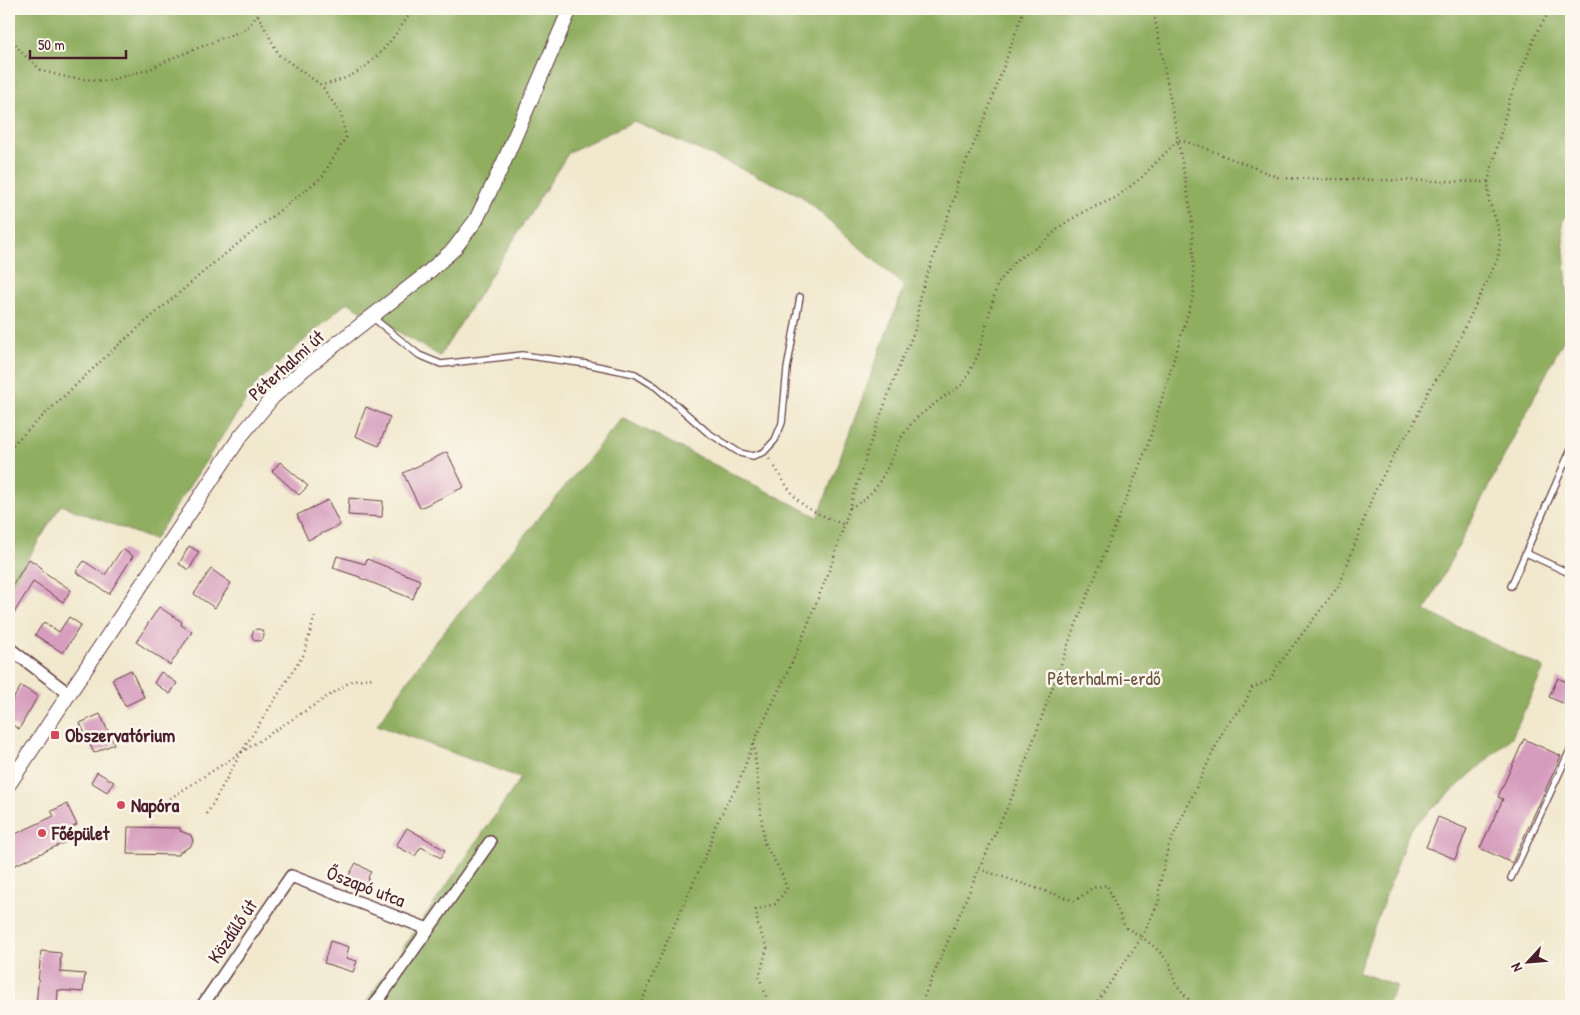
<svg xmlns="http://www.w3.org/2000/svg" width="1580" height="1015" font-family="'Patrick Hand',sans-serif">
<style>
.forest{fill:#90ae61;stroke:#6d6646}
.building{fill:#d69cbd}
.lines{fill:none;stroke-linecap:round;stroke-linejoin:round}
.service-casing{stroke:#633d43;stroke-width:8}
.minor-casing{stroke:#633d43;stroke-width:14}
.tertiary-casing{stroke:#633d43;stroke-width:16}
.path{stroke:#633d43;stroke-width:2.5;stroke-dasharray:1 4;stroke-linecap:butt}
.service{stroke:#fff;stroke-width:5.5}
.minor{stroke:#fff;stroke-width:11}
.tertiary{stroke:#fff;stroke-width:14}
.poi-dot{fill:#d1495b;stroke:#fbf7ec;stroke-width:2}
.labels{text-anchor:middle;stroke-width:5;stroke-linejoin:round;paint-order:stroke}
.street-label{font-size:19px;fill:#4a1f2b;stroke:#fbf7ec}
.park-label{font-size:19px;fill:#6a523f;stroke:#fbf7ec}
.poi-label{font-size:19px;font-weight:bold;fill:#4a1f2b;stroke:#fbf7ec;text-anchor:start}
</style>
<rect width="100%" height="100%" fill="#fbf7ec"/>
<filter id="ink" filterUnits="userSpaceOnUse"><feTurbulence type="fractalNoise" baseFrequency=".02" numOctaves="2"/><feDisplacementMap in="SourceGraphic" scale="10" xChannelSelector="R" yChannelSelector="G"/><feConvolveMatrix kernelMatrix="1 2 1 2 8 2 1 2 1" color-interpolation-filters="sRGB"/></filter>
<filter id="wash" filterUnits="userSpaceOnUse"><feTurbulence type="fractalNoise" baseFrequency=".0096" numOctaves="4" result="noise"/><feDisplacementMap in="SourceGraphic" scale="20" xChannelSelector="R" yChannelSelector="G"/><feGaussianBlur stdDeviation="1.12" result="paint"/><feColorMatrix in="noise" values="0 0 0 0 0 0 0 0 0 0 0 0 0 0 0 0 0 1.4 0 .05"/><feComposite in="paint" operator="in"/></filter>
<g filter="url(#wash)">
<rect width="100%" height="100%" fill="#f1e8cd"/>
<path class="forest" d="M 9,9 L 1571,9 L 1571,206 L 1562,223 L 1570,327 L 1425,611 L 1544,668 L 1512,737 L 1410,829 L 1358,972 L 1397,986 L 1386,1006 L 363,1006 L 521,778 L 377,725 L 431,647 L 622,418 L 818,517 L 904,286 L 800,195 L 634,121 L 569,152 L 440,356 L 347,302 L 257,383 L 154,540 L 61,505 L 9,589 Z"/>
<g id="blocks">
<path class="building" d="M 366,407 L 390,417 L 379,446 L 355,436 Z
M 447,452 L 464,487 L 420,508 L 403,473 Z
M 280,462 L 308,486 L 299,495 L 272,471 Z
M 349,498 L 383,501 L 382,517 L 348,515 Z
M 328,500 L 340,525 L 308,540 L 297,515 Z
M 189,546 L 199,552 L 189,570 L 179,564 Z
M 122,549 L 133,556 L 109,594 L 76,572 L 84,561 L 105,575 Z
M 337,556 L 365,564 L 367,559 L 420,580 L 413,599 L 360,578 L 360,577 L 333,568 Z
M 29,559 L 42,568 L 41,570 L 71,590 L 63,602 L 33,582 L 9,621 L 9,591 Z
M 211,569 L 231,583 L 215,608 L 194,594 Z
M 159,607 L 182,622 L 181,625 L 192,632 L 170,665 L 136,642 Z
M 69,617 L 81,625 L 63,653 L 35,635 L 44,622 L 59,632 Z
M252 635a6 6 0 1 1 12 0a6 6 0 1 1-12 0Z
M 131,670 L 144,697 L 125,706 L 112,679 Z
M 161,672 L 177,683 L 170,694 L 154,683 Z
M 1558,678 L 1571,684 L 1571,707 L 1549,697 Z
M 21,686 L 38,696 L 19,729 L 9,723 L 9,706 Z
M 100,714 L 114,744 L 94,753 L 80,723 Z
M 1524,739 L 1561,756 L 1512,863 L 1480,848 L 1503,799 L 1498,797 Z
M 97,772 L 114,782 L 107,792 L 91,782 Z
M 67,804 L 77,825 L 66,830 L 70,840 L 11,867 L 9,861 L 9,837 L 54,816 L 51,811 Z
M 1438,817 L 1467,829 L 1455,859 L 1426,847 Z
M 128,827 L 180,828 L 180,831 L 191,835 L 193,841 L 191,846 L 180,852 L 179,855 L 127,854 Z
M 407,828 L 445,850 L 441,858 L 421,847 L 415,856 L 396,846 Z
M 356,863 L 371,872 L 368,877 L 369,878 L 362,891 L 345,882 Z
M 330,941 L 349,947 L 346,958 L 357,961 L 353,972 L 324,963 Z
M 41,951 L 61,953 L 60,972 L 85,974 L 83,992 L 58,990 L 57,1006 L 36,1005 Z"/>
</g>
</g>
<g filter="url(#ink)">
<use href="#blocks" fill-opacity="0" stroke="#633d43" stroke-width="1"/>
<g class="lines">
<g class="service-casing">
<path id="service" d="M 372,317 L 419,355 L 441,364 L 522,355 L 587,364 L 635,374 L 656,387 L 707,432 L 740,453 L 753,456 L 764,452 L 775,440 L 782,423 L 787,369 L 800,297
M 1526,553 L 1571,574
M 1511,586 L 1571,449
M 1511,878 L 1571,748"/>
</g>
<g class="minor-casing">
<path id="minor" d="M 9,648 L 68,693
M 202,1006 L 291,876 L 428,929
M 374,1006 L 490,842"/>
</g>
<g class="tertiary-casing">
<path id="tertiary" d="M 9,784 L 240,437 L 273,397 L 303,370 L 425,275 L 454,249 L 476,220 L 503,164 L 570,9"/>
</g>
<path class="path" d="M 258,15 L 279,55 L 321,85 C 368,77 388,46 413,9
M 9,31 L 20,51 L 42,71 L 70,78 L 107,81 L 150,69 L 175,57 L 246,29 L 263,9
M 1488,182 L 1510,98 L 1537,32 L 1551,9
M 9,448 L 115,348 L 215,262 L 322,177 L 346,137 L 341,114 L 321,85
M 769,459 C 781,474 789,495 805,506 C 816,514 832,519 844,525
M 850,508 L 864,500 L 875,489 L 888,467 L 900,439 L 914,420 L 938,401 L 963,384 L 978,355 L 997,285 L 1015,261 L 1040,245 L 1062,225 L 1085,211 L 1115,198 L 1141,178 L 1178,140 L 1153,9
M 754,744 L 764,843 L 781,872 L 787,889 L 775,904 L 756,910 L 758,926 L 767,948 L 759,977 L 766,995 L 766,1006
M 166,801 L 353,680 L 374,678
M 207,814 L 242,751 L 304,654 L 315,615
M 979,869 L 1075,901 L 1092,888 L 1107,885 L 1125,927 L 1142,937 L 1094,1006
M 640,1006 L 665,946 L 708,850 L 715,827 L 729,799 L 737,787 L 754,742 L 796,654 L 832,563 L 871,441 L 903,356 L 910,342 L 916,326 L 920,295 L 957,190 L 956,186 L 989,108 L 1024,9
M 920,1006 L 979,869 L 1016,788 L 1069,642 L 1147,447 L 1194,294 L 1192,218 L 1178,140 L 1197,145 L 1280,178 L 1488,182 L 1489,201 L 1497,223 L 1500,240 L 1498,258 L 1449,361 L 1429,390 L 1413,425 L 1396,451 L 1374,493 L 1340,584 L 1277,667 L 1270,680 L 1252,688 L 1244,705 L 1225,727 L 1168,847 L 1159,888 L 1159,901 L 1142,937 L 1159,951 L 1170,964 L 1175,983 L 1190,1001 L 1192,1006"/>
<use href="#service" class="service"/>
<use href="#minor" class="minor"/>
<use href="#tertiary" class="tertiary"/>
</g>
</g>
<g class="poi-dot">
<rect x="50" y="730" width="10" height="10" rx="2.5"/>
<circle cx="121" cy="805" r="5"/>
<circle cx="42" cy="833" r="5"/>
</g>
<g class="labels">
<g class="street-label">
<text transform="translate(286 365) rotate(-42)" y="7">Péterhalmi út</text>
<text transform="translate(366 886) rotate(21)" y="7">Őszapó utca</text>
<text transform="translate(232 931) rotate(-56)" y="7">Közdűlő út</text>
</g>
<g class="park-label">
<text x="1104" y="685">Péterhalmi-erdő</text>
</g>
<g class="poi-label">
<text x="65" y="742">Obszervatórium</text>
<text x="131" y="812">Napóra</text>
<text x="52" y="840">Főépület</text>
</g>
</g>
<rect width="1580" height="1015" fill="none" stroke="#fbf7ec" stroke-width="30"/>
<g transform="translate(1528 962) rotate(244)" stroke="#fbf7ec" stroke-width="4" paint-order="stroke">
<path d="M0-4L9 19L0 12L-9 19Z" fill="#4a1f2b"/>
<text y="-8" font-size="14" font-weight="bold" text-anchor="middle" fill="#4a1f2b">N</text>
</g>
<path d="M30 50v8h96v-8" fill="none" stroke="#4a1f2b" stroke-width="2.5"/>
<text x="38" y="50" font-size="15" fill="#4a1f2b" stroke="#fbf7ec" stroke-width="4" paint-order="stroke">50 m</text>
</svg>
